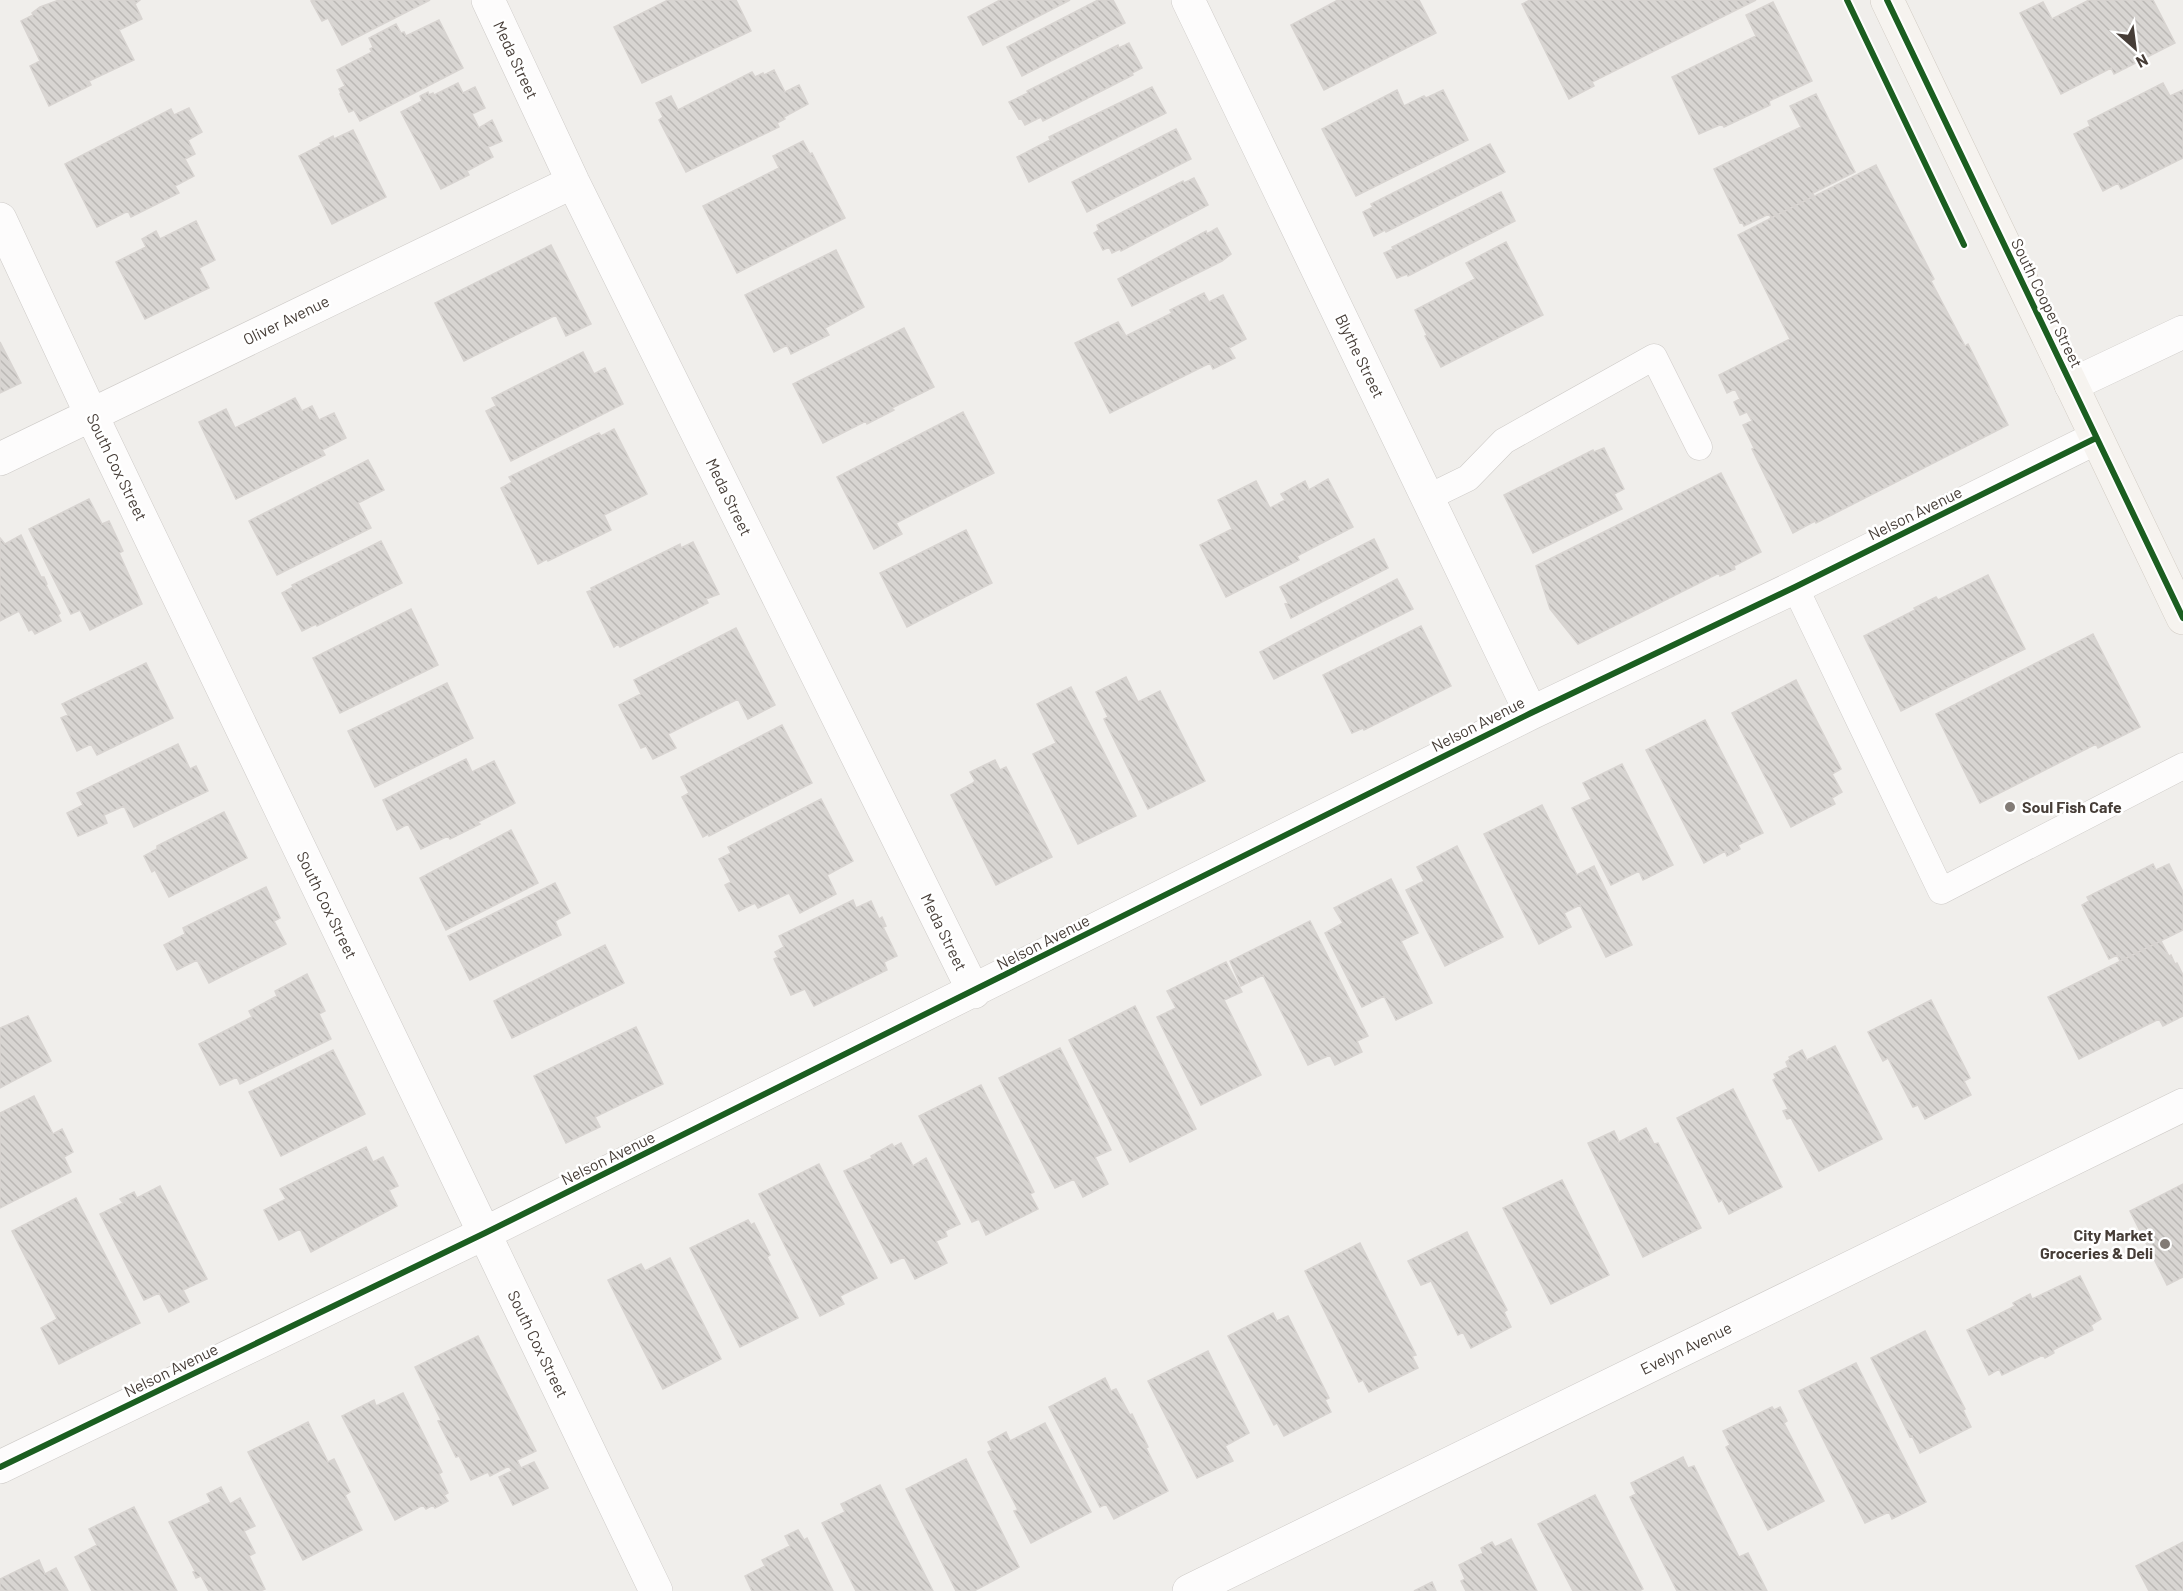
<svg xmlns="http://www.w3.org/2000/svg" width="2183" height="1591" font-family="Barlow,sans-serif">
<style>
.building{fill:url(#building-back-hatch);stroke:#d8d4d1;stroke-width:1.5}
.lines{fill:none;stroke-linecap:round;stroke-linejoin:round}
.lane-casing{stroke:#cecbc8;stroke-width:27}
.street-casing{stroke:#cecbc8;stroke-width:34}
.secondary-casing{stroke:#d1cbc3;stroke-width:34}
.lane{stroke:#fdfcfc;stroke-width:26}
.street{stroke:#fdfcfc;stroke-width:33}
.secondary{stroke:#f6f3ef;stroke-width:33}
.cycleway-casing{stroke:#fff;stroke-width:10}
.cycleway{stroke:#1b5e20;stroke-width:6}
.poi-dot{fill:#827b76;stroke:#fff;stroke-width:2}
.labels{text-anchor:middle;stroke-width:5;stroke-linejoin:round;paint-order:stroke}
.street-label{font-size:16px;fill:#463d37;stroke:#fff}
.poi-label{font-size:16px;font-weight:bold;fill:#463d37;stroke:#fff;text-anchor:start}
</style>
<defs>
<pattern id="building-back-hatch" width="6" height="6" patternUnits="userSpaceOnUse" patternTransform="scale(1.5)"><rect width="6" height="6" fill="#d8d5d2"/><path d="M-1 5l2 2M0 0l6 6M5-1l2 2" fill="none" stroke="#bbb8b5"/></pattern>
</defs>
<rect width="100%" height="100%" fill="#f0eeeb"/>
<path class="building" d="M 59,0 L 140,0 L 135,4 L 142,19 L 119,30 L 134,60 L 89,81 L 91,85 L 49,106 L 30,66 L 40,61 L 21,21 L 33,15 L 32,13 L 40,7 Z
M 315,0 L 430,0 L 342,45 L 328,18 L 322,21 L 311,1 Z
M 668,0 L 736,0 L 751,31 L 642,83 L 614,27 Z
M 1000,0 L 1070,0 L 983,45 L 968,17 Z
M 1098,0 L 1113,0 L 1125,23 L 1022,76 L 1007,47 Z
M 1338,0 L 1419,0 L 1436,33 L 1324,90 L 1291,25 Z
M 1530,0 L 1756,0 L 1592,82 L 1594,86 L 1569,99 L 1522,4 Z
M 2089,0 L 2153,0 L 2175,43 L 2114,74 L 2111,68 L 2061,94 L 2020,13 L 2043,2 L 2052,19 Z
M 1773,2 L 1812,81 L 1769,101 L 1770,105 L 1724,127 L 1722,124 L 1699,134 L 1672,77 L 1756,36 L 1746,15 Z
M 439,20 L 463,68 L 360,121 L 354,110 L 349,112 L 340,94 L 341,93 L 339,89 L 345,86 L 337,70 L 372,52 L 370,49 L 373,47 L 369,38 L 396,24 L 401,33 L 404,32 L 406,36 Z
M 1129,43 L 1142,68 L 1132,73 L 1133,75 L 1043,121 L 1041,117 L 1025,125 L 1021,118 L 1019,119 L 1009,102 L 1028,93 L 1027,91 L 1118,45 L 1119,48 Z
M 774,70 L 785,92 L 799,85 L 808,104 L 784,117 L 785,119 L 777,123 L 779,127 L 686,172 L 659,120 L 663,117 L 656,103 L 671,96 L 678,110 L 752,72 L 755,77 L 763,73 L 764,75 Z
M 458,83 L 463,93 L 475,87 L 485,108 L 472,114 L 479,128 L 492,120 L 502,141 L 488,147 L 493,157 L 467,171 L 469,175 L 441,189 L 401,112 L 422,101 L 420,96 L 428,92 L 429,95 L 433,93 L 434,95 Z
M 2163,83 L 2170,96 L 2183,90 L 2183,158 L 2121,189 L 2118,183 L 2103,191 L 2074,134 L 2090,126 L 2088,121 Z
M 1152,87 L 1166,113 L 1029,182 L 1017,157 L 1050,140 L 1049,137 Z
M 1397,90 L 1404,106 L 1424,96 L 1426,98 L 1443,90 L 1468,140 L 1356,196 L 1322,129 Z
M 1816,94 L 1855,172 L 1813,193 L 1814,196 L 1771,218 L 1769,214 L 1744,226 L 1742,222 L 1740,223 L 1714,169 L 1801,127 L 1790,106 Z
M 189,108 L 202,132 L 188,140 L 195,154 L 185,159 L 194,176 L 175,186 L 179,193 L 131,217 L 128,211 L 97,227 L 65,164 L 171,109 L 174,115 Z
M 1176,129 L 1191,159 L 1087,212 L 1072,182 Z
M 353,130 L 386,197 L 332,224 L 299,156 L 321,145 L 320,143 L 333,136 L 334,139 Z
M 803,141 L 810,154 L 812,153 L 845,218 L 737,273 L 703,206 L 779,168 L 773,156 Z
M 1490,144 L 1505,172 L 1386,232 L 1385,230 L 1374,236 L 1363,212 L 1373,207 L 1371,204 Z
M 1876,165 L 1934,279 L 1931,281 L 1965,346 L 1968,344 L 2008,425 L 1816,523 L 1815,521 L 1793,533 L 1752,449 L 1754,448 L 1743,425 L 1752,421 L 1747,412 L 1740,415 L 1734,402 L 1740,399 L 1735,389 L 1727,393 L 1719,375 L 1790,339 L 1738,235 Z
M 1194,178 L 1208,205 L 1121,251 L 1120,249 L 1112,253 L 1109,247 L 1103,250 L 1094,233 L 1099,230 L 1097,225 L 1183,181 L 1184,183 Z
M 1501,192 L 1515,221 L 1408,276 L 1407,274 L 1397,278 L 1384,253 L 1393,249 L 1392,247 Z
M 196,221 L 215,260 L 199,268 L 209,288 L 145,319 L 116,262 L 146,247 L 142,239 L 156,231 L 160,239 Z
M 1217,228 L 1231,254 L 1222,261 L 1132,306 L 1118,279 L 1206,231 L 1207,234 Z
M 1506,242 L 1543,315 L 1441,367 L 1425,336 L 1427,335 L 1415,310 L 1475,279 L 1466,263 Z
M 551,245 L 591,324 L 566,336 L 556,315 L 464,361 L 435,303 Z
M 836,250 L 864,307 L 825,328 L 829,335 L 791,354 L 787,345 L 774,352 L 745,295 Z
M 1204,293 L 1209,302 L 1223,295 L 1246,339 L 1229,348 L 1235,358 L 1213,369 L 1210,363 L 1110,413 L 1075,343 L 1118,322 L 1126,336 L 1172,313 L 1170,310 Z
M 904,328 L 934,387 L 892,408 L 894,410 L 867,424 L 866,421 L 823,443 L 793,384 Z
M 0,342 L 21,383 L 0,393 Z
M 583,352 L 594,374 L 605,368 L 623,404 L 511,461 L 486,411 L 496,406 L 492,398 Z
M 295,398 L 302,411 L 312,406 L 319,420 L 334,413 L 346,438 L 322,450 L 325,455 L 236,499 L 199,422 L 226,409 L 235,428 Z
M 963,412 L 994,473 L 896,523 L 902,534 L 874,549 L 837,477 Z
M 614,429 L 647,494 L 604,515 L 611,530 L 548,561 L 547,559 L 538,564 L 501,488 L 512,482 L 509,477 L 599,433 L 601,436 Z
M 1604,448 L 1624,489 L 1614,494 L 1622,509 L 1533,553 L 1504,495 L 1593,450 L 1594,452 Z
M 368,460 L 384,490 L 358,503 L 371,528 L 277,575 L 249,521 Z
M 1721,473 L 1761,552 L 1734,566 L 1735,569 L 1720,576 L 1719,573 L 1578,644 L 1550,609 L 1536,566 Z
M 1328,479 L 1353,527 L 1297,556 L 1299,560 L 1226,597 L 1200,545 L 1232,529 L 1218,500 L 1256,481 L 1270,508 L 1285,500 L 1281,494 L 1305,481 L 1309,490 Z
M 89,499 L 102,524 L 109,521 L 123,551 L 119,553 L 142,604 L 90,630 L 80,610 L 71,614 L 29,529 Z
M 966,530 L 992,583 L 907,627 L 880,573 Z
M 21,535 L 41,577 L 44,577 L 47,584 L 46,585 L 60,613 L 58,615 L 61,621 L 35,634 L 32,629 L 29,631 L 19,611 L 0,621 L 0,538 L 5,544 Z
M 1374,539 L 1388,568 L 1291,618 L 1285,604 L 1288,603 L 1280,587 Z
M 381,541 L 402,583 L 317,626 L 316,624 L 302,631 L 282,593 L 293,587 L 292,585 Z
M 693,542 L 719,594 L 706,599 L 708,603 L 620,647 L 618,644 L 614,647 L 587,592 L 592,590 L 591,588 L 680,544 L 681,548 Z
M 1988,575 L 2025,649 L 1901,711 L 1864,636 L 1915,610 L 1914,608 L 1936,597 L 1938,600 Z
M 1397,579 L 1413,609 L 1274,679 L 1260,652 Z
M 411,609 L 438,665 L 340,713 L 313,658 Z
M 1421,626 L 1451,686 L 1364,730 L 1363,728 L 1352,733 L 1323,675 Z
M 736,628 L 775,705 L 748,719 L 738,699 L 668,734 L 676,748 L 653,759 L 646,746 L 641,748 L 619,705 L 641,694 L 634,680 Z
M 2093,634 L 2140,727 L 2098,748 L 2096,744 L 1980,803 L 1936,714 Z
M 146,663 L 173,718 L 97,755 L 91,744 L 77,751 L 61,718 L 68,715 L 62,704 Z
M 1126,677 L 1138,702 L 1160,691 L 1205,781 L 1148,809 L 1104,719 L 1108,717 L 1096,692 Z
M 1796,680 L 1841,769 L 1832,774 L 1842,792 L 1832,798 L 1835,804 L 1791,827 L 1732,713 Z
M 447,683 L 473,738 L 375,787 L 348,731 Z
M 1071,687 L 1136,816 L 1078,844 L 1033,754 L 1056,743 L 1037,704 Z
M 1705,720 L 1763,833 L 1738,845 L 1740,849 L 1727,856 L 1725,851 L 1704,863 L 1646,750 Z
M 782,725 L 812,783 L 709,836 L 708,834 L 703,837 L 682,797 L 689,793 L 681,777 Z
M 178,744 L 190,769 L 196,766 L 208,791 L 134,827 L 124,806 L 104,815 L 107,823 L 78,836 L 67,813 L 83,805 L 77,793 Z
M 466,759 L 472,772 L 494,761 L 515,803 L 478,822 L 480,824 L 450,839 L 448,836 L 421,849 L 408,824 L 397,830 L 383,800 Z
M 995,760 L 1000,770 L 1006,767 L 1052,857 L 996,885 L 951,795 L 973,783 L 975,781 L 970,772 Z
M 1622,764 L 1673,865 L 1643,880 L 1639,871 L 1611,885 L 1572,808 L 1591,799 L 1583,783 Z
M 821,799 L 853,861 L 827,875 L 836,894 L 800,913 L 789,893 L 758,908 L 755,903 L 739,911 L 725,885 L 731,882 L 719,859 L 731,853 L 728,847 Z
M 1542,805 L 1577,875 L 1594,866 L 1632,945 L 1606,957 L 1580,905 L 1564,913 L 1571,927 L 1539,944 L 1484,834 Z
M 224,812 L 247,858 L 169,897 L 155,870 L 152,872 L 144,856 L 157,849 L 157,846 Z
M 511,830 L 538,883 L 446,930 L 420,878 Z
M 1457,846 L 1503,937 L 1445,966 L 1406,890 L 1424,881 L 1417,867 Z
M 2153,864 L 2156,870 L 2169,864 L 2183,892 L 2183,930 L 2120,961 L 2117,955 L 2109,959 L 2082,905 L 2089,901 L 2087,897 Z
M 1391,879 L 1418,933 L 1401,941 L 1432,1003 L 1396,1020 L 1384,996 L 1362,1007 L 1325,933 L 1343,923 L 1334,908 Z
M 555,883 L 570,913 L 555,921 L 561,935 L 470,980 L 448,936 Z
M 266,887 L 280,918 L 274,921 L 286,944 L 209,983 L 197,960 L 177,970 L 164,945 L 185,934 L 183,928 Z
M 853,900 L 856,908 L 871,901 L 879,919 L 882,917 L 886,926 L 883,927 L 897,956 L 884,962 L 887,970 L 814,1006 L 805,989 L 791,995 L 774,959 L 778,957 L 775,952 L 784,947 L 779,936 Z
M 1310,921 L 1368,1036 L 1357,1041 L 1362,1052 L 1335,1065 L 1330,1055 L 1308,1065 L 1263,975 L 1241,986 L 1230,961 Z
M 2161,941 L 2169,956 L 2171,955 L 2175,964 L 2177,963 L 2183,975 L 2183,1016 L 2163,1026 L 2159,1019 L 2079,1059 L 2048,997 Z
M 605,945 L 624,983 L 512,1038 L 494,1001 Z
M 1226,962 L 1242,992 L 1224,1000 L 1261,1075 L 1201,1105 L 1157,1017 L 1176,1008 L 1167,991 Z
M 307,974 L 325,1011 L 319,1014 L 331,1039 L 240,1084 L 237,1077 L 220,1085 L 199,1044 L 252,1017 L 249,1011 L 277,996 L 275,991 Z
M 1931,1000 L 1970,1078 L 1964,1081 L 1971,1095 L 1925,1119 L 1918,1105 L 1913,1107 L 1888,1058 L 1883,1061 L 1868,1032 Z
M 1135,1006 L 1196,1129 L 1130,1162 L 1069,1040 Z
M 28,1016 L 51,1061 L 0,1088 L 0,1028 Z
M 636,1027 L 663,1084 L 595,1117 L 600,1127 L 566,1143 L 534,1076 Z
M 1835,1046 L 1882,1139 L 1819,1171 L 1791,1118 L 1787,1119 L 1783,1111 L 1788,1109 L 1773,1080 L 1776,1078 L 1774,1074 L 1788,1067 L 1786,1062 L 1790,1059 L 1789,1057 L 1802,1050 L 1807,1060 Z
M 1060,1048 L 1111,1150 L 1095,1157 L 1108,1184 L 1083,1197 L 1074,1179 L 1055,1188 L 999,1078 Z
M 333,1050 L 365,1114 L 281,1156 L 249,1092 Z
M 981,1085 L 1034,1192 L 1030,1194 L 1038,1209 L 986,1235 L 979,1219 L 972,1222 L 919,1116 Z
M 1733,1089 L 1782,1187 L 1729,1214 L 1722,1200 L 1719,1202 L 1677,1118 Z
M 34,1096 L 53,1134 L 62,1129 L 73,1152 L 64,1157 L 71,1172 L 0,1208 L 0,1113 Z
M 1646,1128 L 1654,1144 L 1658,1143 L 1701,1228 L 1643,1257 L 1588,1143 L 1614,1131 L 1619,1142 Z
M 901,1143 L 913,1166 L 926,1158 L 960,1224 L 945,1231 L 947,1236 L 936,1241 L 947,1263 L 915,1279 L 904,1257 L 891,1263 L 844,1171 L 872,1158 L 871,1156 L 892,1144 L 894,1147 Z
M 366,1147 L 373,1162 L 383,1157 L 398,1186 L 389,1190 L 397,1206 L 311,1252 L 300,1229 L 279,1240 L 264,1210 L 286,1199 L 280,1189 Z
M 819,1164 L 877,1278 L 840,1296 L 844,1304 L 820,1316 L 759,1194 Z
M 1562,1180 L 1609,1275 L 1551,1304 L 1503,1208 Z
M 2183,1184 L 2183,1277 L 2167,1285 L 2130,1211 Z
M 160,1186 L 207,1279 L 183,1290 L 189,1302 L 169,1312 L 159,1293 L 144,1300 L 100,1214 L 123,1203 L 120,1199 L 134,1192 L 137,1198 Z
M 76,1198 L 140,1323 L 59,1364 L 41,1328 L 57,1319 L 12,1231 Z
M 748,1220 L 751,1225 L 754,1223 L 770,1255 L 767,1257 L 798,1318 L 740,1347 L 690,1248 Z
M 1467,1232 L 1507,1310 L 1504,1312 L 1511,1327 L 1471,1348 L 1463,1332 L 1458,1335 L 1431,1281 L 1421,1285 L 1408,1261 Z
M 1360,1243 L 1416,1355 L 1412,1356 L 1418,1368 L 1369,1392 L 1363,1380 L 1359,1382 L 1305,1271 Z
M 670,1258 L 721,1359 L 663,1389 L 608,1280 L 641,1264 L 645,1271 Z
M 2080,1276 L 2101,1319 L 2091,1325 L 2093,1330 L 2053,1350 L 2054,1353 L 2045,1358 L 2043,1355 L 2002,1375 L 1999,1369 L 1989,1375 L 1967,1330 L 2015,1306 L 2013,1303 L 2030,1294 L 2032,1299 Z
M 1273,1313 L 1277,1321 L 1288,1316 L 1329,1398 L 1325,1400 L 1331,1412 L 1284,1436 L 1277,1423 L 1274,1425 L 1228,1336 Z
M 1925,1331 L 1965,1409 L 1963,1410 L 1971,1427 L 1920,1453 L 1912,1436 L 1910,1437 L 1871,1358 Z
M 478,1336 L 536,1451 L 517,1460 L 521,1468 L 534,1462 L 548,1488 L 513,1505 L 499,1477 L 512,1471 L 509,1466 L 490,1476 L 488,1472 L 471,1480 L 459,1456 L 456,1457 L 438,1421 L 441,1420 L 415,1367 Z
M 1208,1351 L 1249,1433 L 1225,1446 L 1233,1461 L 1197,1478 L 1148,1381 Z
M 1856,1363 L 1926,1502 L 1892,1519 L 1889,1512 L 1865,1523 L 1799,1391 Z
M 1105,1378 L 1111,1391 L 1116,1389 L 1130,1415 L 1132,1414 L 1148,1447 L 1146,1448 L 1168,1491 L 1114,1519 L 1106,1504 L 1100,1507 L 1049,1407 Z
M 403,1393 L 442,1472 L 439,1474 L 448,1493 L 444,1495 L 448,1501 L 435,1508 L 433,1505 L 426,1509 L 423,1505 L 395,1520 L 342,1416 L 374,1400 L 376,1406 Z
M 1772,1407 L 1774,1410 L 1780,1407 L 1787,1421 L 1784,1423 L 1824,1501 L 1768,1530 L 1726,1447 L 1730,1445 L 1723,1431 Z
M 308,1422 L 328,1462 L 334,1459 L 350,1492 L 345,1495 L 362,1530 L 303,1560 L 248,1452 Z
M 1045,1423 L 1091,1512 L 1031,1543 L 1014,1511 L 1018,1510 L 988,1452 L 992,1450 L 988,1442 L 1006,1432 L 1010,1441 Z
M 1683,1457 L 1688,1468 L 1694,1466 L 1739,1557 L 1748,1553 L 1767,1591 L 1677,1591 L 1630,1497 L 1636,1494 L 1631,1483 Z
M 966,1459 L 1019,1567 L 974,1591 L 956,1591 L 906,1489 Z
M 880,1485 L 933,1591 L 856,1591 L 822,1523 L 845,1512 L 841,1504 Z
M 221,1487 L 230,1504 L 240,1498 L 255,1526 L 244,1531 L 255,1553 L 249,1556 L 265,1589 L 260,1591 L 209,1591 L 201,1576 L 196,1578 L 193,1572 L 195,1571 L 169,1522 L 211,1502 L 207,1494 Z
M 1595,1495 L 1643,1589 L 1639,1591 L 1573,1591 L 1538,1524 Z
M 134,1507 L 177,1591 L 92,1591 L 75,1557 L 97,1545 L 89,1529 Z
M 798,1530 L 804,1540 L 807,1538 L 833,1591 L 752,1591 L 745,1576 L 765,1566 L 762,1560 L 790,1546 L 785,1536 Z
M 1511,1539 L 1537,1591 L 1466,1591 L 1461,1581 L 1465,1579 L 1459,1565 L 1483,1553 L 1481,1548 L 1492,1542 L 1495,1547 Z
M 2183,1542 L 2183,1591 L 2149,1591 L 2136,1566 Z
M 39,1560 L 45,1574 L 56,1568 L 68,1591 L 0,1591 L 0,1579 Z
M 1432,1582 L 1436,1591 L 1414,1591 Z"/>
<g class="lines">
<g class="lane-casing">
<path id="lane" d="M 1427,498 L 1468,478 L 1504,441 L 1654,357 L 1699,447
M 1795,587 L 1941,891 L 2183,766"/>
</g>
<g class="street-casing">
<path id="street" d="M 488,0 L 573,182 L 974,992
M 1188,0 L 1531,713
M 0,219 L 91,414 L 656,1591
M 2071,385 L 2183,332
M 0,459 L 573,182
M 0,1467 L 485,1233 L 1531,713 L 1795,587 L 2096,438
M 1189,1591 L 2183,1105"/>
</g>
<g class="secondary-casing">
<path id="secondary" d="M 1887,0 L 2183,618"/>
</g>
<use href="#lane" class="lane"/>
<use href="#street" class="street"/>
<use href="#secondary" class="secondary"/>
<g class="cycleway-casing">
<path id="cycleway" d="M 1847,0 L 1964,245
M 1887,0 L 2183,618
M 0,1467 L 485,1233 L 1531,713 L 1795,587 L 2096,438"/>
</g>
<use href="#cycleway" class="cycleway"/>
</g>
<g class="poi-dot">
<circle cx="2010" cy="807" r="6"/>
<circle cx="2165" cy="1244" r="6"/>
</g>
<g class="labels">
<g class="street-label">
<text transform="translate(516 60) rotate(65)" y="6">Meda Street</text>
<text transform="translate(2047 303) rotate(64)" y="6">South Cooper Street</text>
<text transform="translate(286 320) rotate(-26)" y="6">Oliver Avenue</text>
<text transform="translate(1360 356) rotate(64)" y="6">Blythe Street</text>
<text transform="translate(117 467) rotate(64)" y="6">South Cox Street</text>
<text transform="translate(729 497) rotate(64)" y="6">Meda Street</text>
<text transform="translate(1915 513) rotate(-26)" y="6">Nelson Avenue</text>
<text transform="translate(1478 724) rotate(-27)" y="6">Nelson Avenue</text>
<text transform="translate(327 905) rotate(64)" y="6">South Cox Street</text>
<text transform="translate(944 932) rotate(64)" y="6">Meda Street</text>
<text transform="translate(1043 942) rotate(-27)" y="6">Nelson Avenue</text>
<text transform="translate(608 1158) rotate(-26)" y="6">Nelson Avenue</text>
<text transform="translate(538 1344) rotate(64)" y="6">South Cox Street</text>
<text transform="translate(1686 1348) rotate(-26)" y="6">Evelyn Avenue</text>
<text transform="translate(171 1370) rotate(-26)" y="6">Nelson Avenue</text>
</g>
<g class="poi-label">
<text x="2022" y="813">Soul Fish Cafe</text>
<text x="2153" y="1241" text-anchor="end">City Market<tspan x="2153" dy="18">Groceries &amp; Deli</tspan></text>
</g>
</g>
<g transform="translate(2135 48) rotate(152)" stroke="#ffffff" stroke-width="4.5" paint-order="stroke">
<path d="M0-4.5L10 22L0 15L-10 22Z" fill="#463d37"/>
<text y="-9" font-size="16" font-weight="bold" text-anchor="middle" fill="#463d37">N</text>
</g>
</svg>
